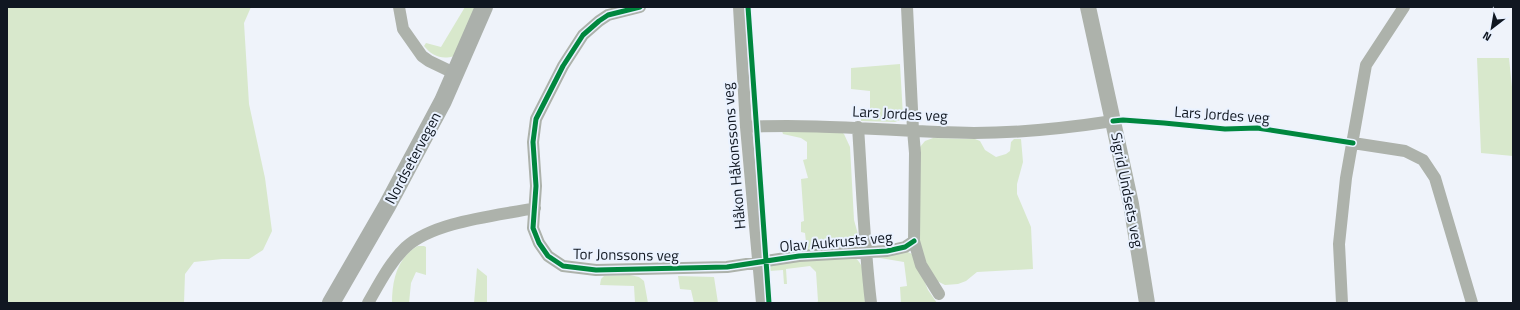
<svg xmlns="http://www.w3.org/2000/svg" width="1520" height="310" font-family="'Titillium Web',sans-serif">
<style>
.green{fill:#d8e8cc}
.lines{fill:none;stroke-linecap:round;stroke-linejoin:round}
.minor{stroke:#adb2ab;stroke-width:12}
.tertiary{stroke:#adb2ab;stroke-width:16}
.secondary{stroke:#abb0ab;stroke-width:18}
.cycleway-casing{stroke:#eaf2ff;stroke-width:8}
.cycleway{stroke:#00873e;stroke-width:5}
.labels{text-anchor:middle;stroke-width:4;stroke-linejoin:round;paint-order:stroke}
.street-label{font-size:15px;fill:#101721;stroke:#eaf2ff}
</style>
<rect width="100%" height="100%" fill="#eff3fa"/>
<path class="green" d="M 7,7 L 251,7 L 244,23 L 249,104 L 265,178 L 272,231 L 263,250 L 249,259 L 222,259 L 194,262 L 185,274 L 184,303 L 7,303 Z
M 465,7 L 478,7 L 454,56 C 442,60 432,56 424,46 L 426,43 L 441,47 Z
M 1477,58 L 1509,58 L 1513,97 L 1513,156 L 1481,153 Z
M 900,64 L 903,116 L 900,120 L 895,122 L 861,121 L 861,116 L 870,115 L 870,91 L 851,89 L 851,68 Z
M 782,131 L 840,131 L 844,134 L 850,147 L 854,220 L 859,238 L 856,246 L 851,249 L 802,251 L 802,244 L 806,242 L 805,233 L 801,232 L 801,222 L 804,221 L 801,179 L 808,178 L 803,160 L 807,159 L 807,142 L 801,138 L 783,134 Z
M 933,138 L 975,139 L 980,141 L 985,150 L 996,157 L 1006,154 L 1010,151 L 1011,142 L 1014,139 L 1021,139 L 1023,162 L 1017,184 L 1017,194 L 1031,227 L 1033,269 L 977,272 L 966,281 L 958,284 L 945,285 L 935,280 L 926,267 L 918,235 L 920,147 L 925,141 Z
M 418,246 L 424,246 L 426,247 L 426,275 L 416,272 L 411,283 L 409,303 L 392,303 C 392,281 397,257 418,246 Z
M 908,252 L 914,255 L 928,290 L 937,303 L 901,303 L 900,287 L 907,286 L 904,262 L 874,257 Z
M 855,258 C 868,267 864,289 865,303 L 817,303 L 818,301 L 816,272 L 810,266 L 786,269 L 787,284 L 784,284 L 783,270 L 769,271 L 771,265 L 780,262 Z
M 477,268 L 487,276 L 487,303 L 474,303 Z
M 630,275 L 639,277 L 644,281 L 648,303 L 635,303 L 634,286 L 600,285 L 601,279 L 604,276 Z
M 678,276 L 714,277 L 718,303 L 694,303 L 691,290 L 680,289 Z"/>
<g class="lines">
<path class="minor" d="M 399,7 L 403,29 L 422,56 L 429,61 L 456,74
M 640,7 L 608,15 L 599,21 L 583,35 L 563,66 L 536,119 L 533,142 L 536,186 L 533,228 L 539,243 L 548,256 L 563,266 L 596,270 L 727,267 L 799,256 L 887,251 L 905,247 L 914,241
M 739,7 L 746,127 L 762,303
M 907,7 L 913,130 L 915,153 L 914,241 L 921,265 L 939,294
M 746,127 C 822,123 898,132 974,133 C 1021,133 1067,128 1113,121
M 858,127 C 862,186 864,245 871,303
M 1353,143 L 1405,151 L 1423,160 L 1435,178 L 1472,303
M 368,303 C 379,284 390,262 406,247 C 435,221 497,216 535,208
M 1342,303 L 1339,244 L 1346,178 L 1366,65 L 1404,7"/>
<path class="tertiary" d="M 1088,7 L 1131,204 L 1147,303"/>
<path class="secondary" d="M 331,303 L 387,206 L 443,101 L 484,7"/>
<g class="cycleway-casing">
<path id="cycleway" d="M 640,7 L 608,15 L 599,21 L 583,35 L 563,66 L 536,119 L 533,142 L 536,186 L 533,228 L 539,243 L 548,256 L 563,266 L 596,270 L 727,267 L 799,256 L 887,251 L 905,247 L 914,241
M 748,7 L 769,303
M 1113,121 L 1123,120 L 1164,123 L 1225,129 L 1257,128 L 1353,143"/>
</g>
<use href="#cycleway" class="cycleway"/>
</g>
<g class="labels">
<g class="street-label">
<text transform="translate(900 114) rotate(3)" y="5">Lars Jordes veg</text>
<text transform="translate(1222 115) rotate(4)" y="5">Lars Jordes veg</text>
<text transform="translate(734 156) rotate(-95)" y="5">Håkon Håkonssons veg</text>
<text transform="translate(413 158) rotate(-62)" y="5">Nordsetervegen</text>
<text transform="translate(1127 190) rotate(79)" y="5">Sigrid Undsets veg</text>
<text transform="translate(836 242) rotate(-5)" y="5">Olav Aukrusts veg</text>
<text transform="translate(626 255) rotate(1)" y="5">Tor Jonssons veg</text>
</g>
</g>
<rect width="1520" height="310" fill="none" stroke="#101721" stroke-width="16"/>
<g transform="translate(1492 28) rotate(211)" stroke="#eaf2ff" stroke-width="3" paint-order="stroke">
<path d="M0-3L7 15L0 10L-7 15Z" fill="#101721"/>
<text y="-6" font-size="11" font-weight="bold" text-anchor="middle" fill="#101721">N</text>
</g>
</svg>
